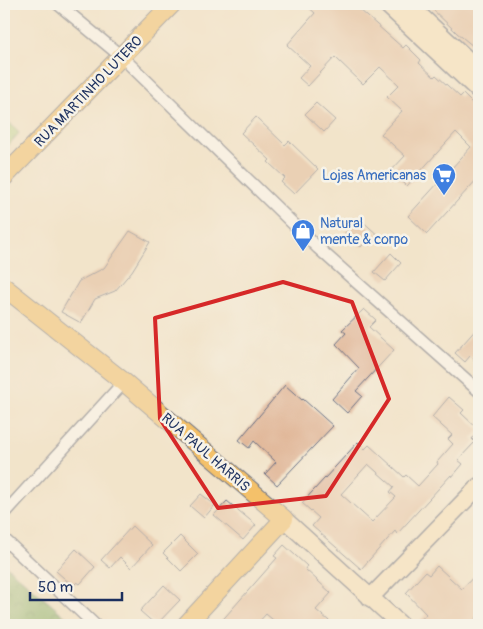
<svg xmlns="http://www.w3.org/2000/svg" width="483" height="629" font-family="Pangolin,sans-serif">
<style>
.grass{fill:#a5ce7a;stroke:#607e6c}
.forest{fill:url(#forest-crowns);stroke:#507064}
.building{fill:#e1b89a;fill-rule:evenodd}
.lines{fill:none;stroke-linecap:round;stroke-linejoin:round}
.street-casing{stroke:#666e84;stroke-width:14}
.secondary-casing{stroke:#666e84;stroke-width:19}
.primary-casing{stroke:#666e84;stroke-width:20}
.street{stroke:#fff;stroke-width:11}
.secondary{stroke:#fbe6c3;stroke-width:16}
.primary{stroke:#f4c16a;stroke-width:18}
.marked{fill:none;stroke:#d62828;stroke-width:4;stroke-linejoin:round}
.labels{text-anchor:middle;stroke-width:5;stroke-linejoin:round;paint-order:stroke}
.street-label{font-size:14px;fill:#1b2f5e;stroke:#f7f3e8}
.shop-label{font-size:14px;fill:#366cbe;stroke:#f7f3e8;text-anchor:end}
</style>
<defs>
<pattern id="forest-crowns" width="20" height="18" patternUnits="userSpaceOnUse" patternTransform="scale(1.25)"><rect width="20" height="18" fill="#84b16a"/><path d="M2 6a3 3 0 1 1 6 0M12 15a3 3 0 1 1 6 0" fill="none" stroke="#6b905a"/></pattern>
</defs>
<rect width="100%" height="100%" fill="#f7f3e8"/>
<filter id="ink" filterUnits="userSpaceOnUse"><feTurbulence type="fractalNoise" baseFrequency=".02" numOctaves="2"/><feDisplacementMap in="SourceGraphic" scale="10" xChannelSelector="R" yChannelSelector="G"/><feConvolveMatrix kernelMatrix="1 2 1 2 8 2 1 2 1" color-interpolation-filters="sRGB"/></filter>
<filter id="wash" filterUnits="userSpaceOnUse"><feTurbulence type="fractalNoise" baseFrequency=".0096" numOctaves="4" result="noise"/><feDisplacementMap in="SourceGraphic" scale="20" xChannelSelector="R" yChannelSelector="G"/><feGaussianBlur stdDeviation="1.12" result="paint"/><feColorMatrix in="noise" values="0 0 0 0 0 0 0 0 0 0 0 0 0 0 0 0 0 1.4 0 .05"/><feComposite in="paint" operator="in"/></filter>
<g filter="url(#wash)">
<rect width="100%" height="100%" fill="#f2e4cb"/>
<path class="grass" d="M 4,117 L 19,133 L 4,150 Z"/>
<path class="forest" d="M 4,564 L 75,625 L 4,625 Z"/>
<g id="blocks">
<path class="building" d="M 305,4 L 364,4 L 359,9 L 403,48 L 406,45 L 421,60 L 419,63 L 434,77 L 436,75 L 460,97 L 463,94 L 479,110 L 479,177 L 427,234 L 408,216 L 471,147 L 456,132 L 407,186 L 391,171 L 405,156 L 381,134 L 402,111 L 387,97 L 399,85 L 380,67 L 363,84 L 335,57 L 308,86 L 299,78 L 310,66 L 287,45 L 315,13 Z
M 427,4 L 479,4 L 479,51 L 457,33 Z
M 316,103 L 335,120 L 324,132 L 305,114 Z
M 256,117 L 285,145 L 289,141 L 318,169 L 294,194 L 281,182 L 285,178 L 268,162 L 270,160 L 241,133 Z
M 359,218 L 380,237 L 373,245 L 367,240 L 361,247 L 345,233 Z
M 130,231 L 150,242 L 132,271 L 115,291 L 95,299 L 81,323 L 61,312 L 79,281 L 104,268 Z
M 391,253 L 401,263 L 385,281 L 374,272 Z
M 364,309 L 376,320 L 369,327 L 394,350 L 356,391 L 362,396 L 347,413 L 332,399 L 359,368 L 336,344 L 346,333 L 342,330 Z
M 479,326 L 479,364 L 470,356 L 465,362 L 455,353 Z
M 285,385 L 302,400 L 303,399 L 333,426 L 277,485 L 265,474 L 276,462 L 254,441 L 249,448 L 239,440 Z
M 449,397 L 464,410 L 461,413 L 479,430 L 472,439 L 475,442 L 458,460 L 463,464 L 452,477 L 451,475 L 397,534 L 395,531 L 361,569 L 312,526 L 319,518 L 302,503 L 358,442 L 365,449 L 369,445 L 404,477 L 406,475 L 418,486 L 438,464 L 437,462 L 453,444 L 448,439 L 452,435 L 432,417 ZM 368,464 L 394,487 L 390,492 L 396,497 L 372,522 L 341,494 Z
M 201,494 L 215,505 L 204,518 L 190,506 Z
M 227,501 L 256,525 L 243,540 L 214,515 Z
M 132,526 L 152,545 L 131,568 L 120,557 L 110,568 L 101,560 Z
M 180,536 L 198,554 L 181,571 L 163,553 Z
M 284,545 L 307,566 L 305,569 L 331,593 L 316,610 L 334,625 L 279,625 L 266,614 L 256,625 L 218,625 L 277,558 L 274,556 Z
M 76,549 L 95,567 L 80,584 L 77,582 L 73,586 L 56,571 Z
M 437,566 L 462,589 L 479,571 L 479,615 L 470,625 L 425,625 L 420,621 L 426,614 L 406,593 L 425,572 L 429,575 Z
M 164,585 L 180,600 L 156,625 L 140,611 Z"/>
</g>
</g>
<g filter="url(#ink)">
<use href="#blocks" fill-opacity="0" stroke="#666e84" stroke-width="1"/>
<g class="lines">
<g class="street-casing">
<path id="street" d="M 58,4 L 122,57 L 318,248 L 479,391
M 4,514 L 124,382
M 4,539 L 95,625"/>
</g>
<g class="secondary-casing">
<path id="secondary" d="M 386,4 L 479,91
M 408,4 L 479,70
M 284,519 L 401,625
M 370,598 L 479,486"/>
</g>
<g class="primary-casing">
<path id="primary" d="M 4,177 L 172,4
M 4,287 L 124,382 L 284,519 L 186,625"/>
</g>
<use href="#street" class="street"/>
<use href="#secondary" class="secondary"/>
<use href="#primary" class="primary"/>
</g>
</g>
<path d="M0 0H483V629H0ZM 283,282 L 352,302 L 389,399 L 326,496 L 218,508 L 160,419 L 155,318 Z" fill="#f2e4cb" fill-opacity=".55" fill-rule="evenodd"/>
<path class="marked" d="M 283,282 L 352,302 L 389,399 L 326,496 L 218,508 L 160,419 L 155,318 Z"/>
<defs>
<g id="supermarket-pin" transform="scale(1.25)"><path d="M0 17L-7.5 6A9.5 9.5 0 1 1 7.5 6Z" fill="#3f7fe0" stroke="#f7f3e8"/><path d="M-6-5.5h2.5l.6 2H6L4.5 2H-2.5L-4.4-4H-6ZM-1.5 3.2a1.3 1.3 0 1 0 .1 0ZM3 3.2a1.3 1.3 0 1 0 .1 0Z" fill="#fff"/></g>
<g id="shop-pin" transform="scale(1.25)"><path d="M0 17L-7.5 6A9.5 9.5 0 1 1 7.5 6Z" fill="#3f7fe0" stroke="#f7f3e8"/><path d="M-5-2.5h2.3a2.7 3.5 0 0 1 5.4 0H5L5.5 6h-11ZM-1.5-2.5h3a1.5 2.3 0 0 0-3 0Z" fill="#fff"/></g>
</defs>
<g fill-rule="evenodd">
<use href="#supermarket-pin" x="444" y="175"/>
<use href="#shop-pin" x="303" y="231"/>
</g>
<g class="labels">
<g class="street-label">
<text transform="translate(88 91) rotate(-46)" y="5">RUA MARTINHO LUTERO</text>
<text transform="translate(206 452) rotate(41)" y="5">RUA PAUL HARRIS</text>
</g>
<g class="shop-label">
<text x="426" y="180">Lojas Americanas</text>
<text x="320" y="228" text-anchor="start">Natural<tspan x="320" dy="16">mente &amp; corpo</tspan></text>
</g>
</g>
<rect width="483" height="629" fill="none" stroke="#f7f3e8" stroke-width="20"/>
<path d="M30 592v8h92v-8" fill="none" stroke="#1b2f5e" stroke-width="2.5"/>
<text x="38" y="592" font-size="15" fill="#1b2f5e" stroke="#f7f3e8" stroke-width="4" paint-order="stroke">50 m</text>
</svg>
